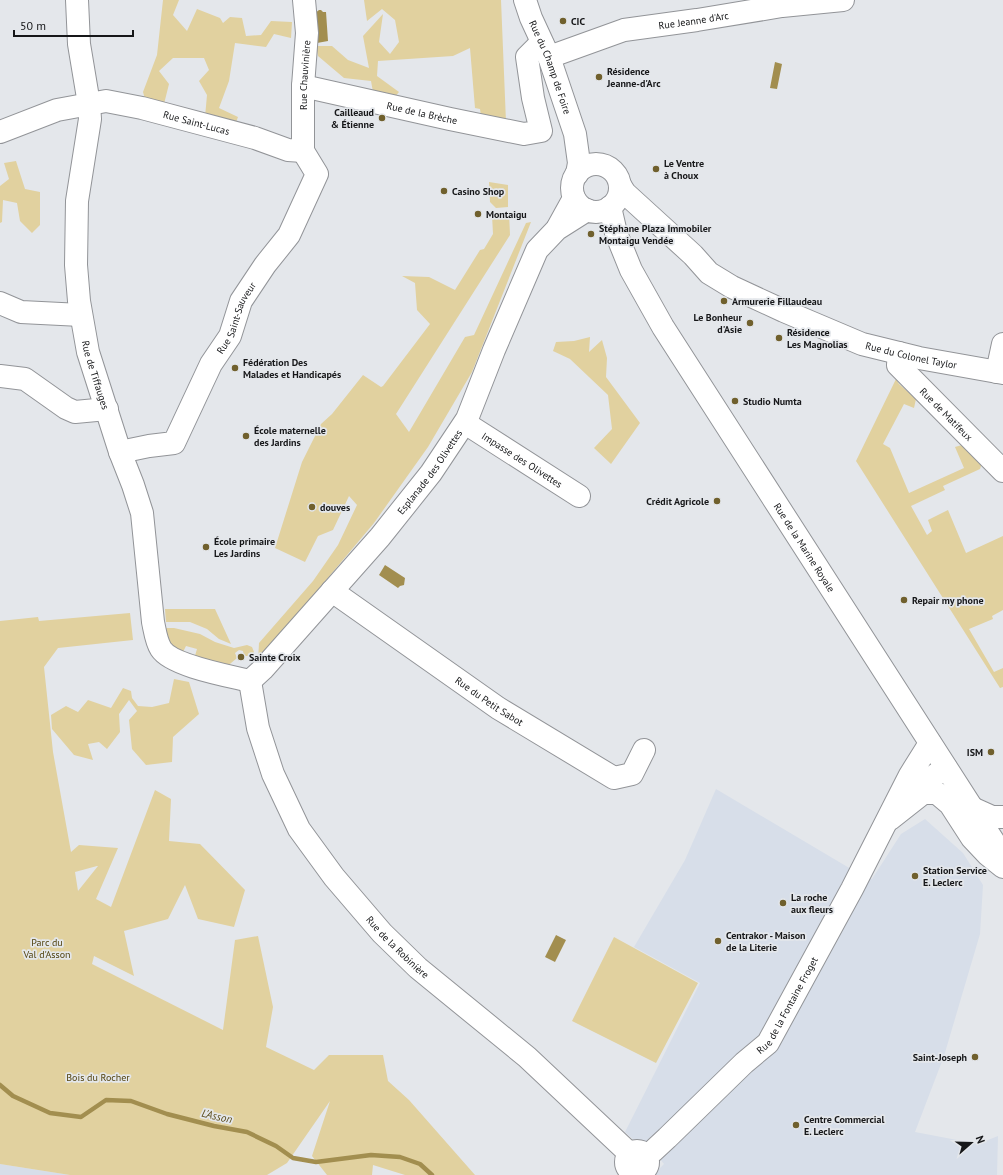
<svg xmlns="http://www.w3.org/2000/svg" width="1003" height="1175" font-family="'PT Sans',sans-serif">
<style>
.built{fill:#d7dee9}
.green{fill:#e1d19f;fill-rule:evenodd}
.water{fill:#a28e4f}
.lines{fill:none;stroke-linecap:round;stroke-linejoin:round}
.stream{stroke:#a28e4f;stroke-width:4.5}
.minor-casing{stroke:#929498;stroke-width:24}
.major-casing{stroke:#929498;stroke-width:24}
.minor{stroke:#fff;stroke-width:22}
.major{stroke:#fff;stroke-width:22}
.poi-dot{fill:#70602d;stroke:#e4e7eb;stroke-width:1.5}
.labels{text-anchor:middle;stroke-width:3.5;stroke-linejoin:round;paint-order:stroke}
.street-label{font-size:10px;fill:#161719;stroke:#e4e7eb}
.poi-label{font-size:10px;font-weight:bold;fill:#161719;stroke:#e4e7eb;text-anchor:start}
.park-label{font-size:10px;fill:#51420e;stroke:#e4e7eb}
.water-label{font-size:11px;font-style:italic;fill:#5c4d1b;stroke:#e4e7eb}
</style>
<rect width="100%" height="100%" fill="#e4e7eb"/>
<path class="built" d="M 716,789 L 851,869 L 872,879 L 901,834 L 925,819 L 963,853 L 983,885 L 980,934 L 944,1056 L 915,1132 L 978,1144 L 998,1136 L 997,1175 L 653,1175 L 664,1164 L 651,1148 L 634,1140 L 625,1132 L 700,983 L 634,947 L 685,860 Z
M 0,1164 L 70,1175 L 0,1175 Z"/>
<path class="green" d="M 163,0 L 179,0 L 173,15 L 187,31 L 197,9 L 220,18 L 223,23 L 230,17 L 242,18 L 246,36 L 261,35 L 271,21 L 292,22 L 291,38 L 274,34 L 266,47 L 235,43 L 229,81 L 219,108 L 238,117 L 235,125 L 205,117 L 207,95 L 199,81 L 209,70 L 204,58 L 173,58 L 159,71 L 169,84 L 164,104 L 145,99 L 143,92 L 157,55 Z
M 364,0 L 501,0 L 506,122 L 481,116 L 480,109 L 475,108 L 470,48 L 453,56 L 378,61 L 377,76 L 399,92 L 394,98 L 373,92 L 371,81 L 344,78 L 318,56 L 316,46 L 332,46 L 348,60 L 369,68 L 363,36 L 383,14 L 379,42 L 390,54 L 399,42 L 395,20 L 382,9 L 367,21 Z
M 16,161 L 25,189 L 40,192 L 40,225 L 32,233 L 20,221 L 17,203 L 3,200 L 2,222 L 0,223 L 0,186 L 9,179 L 4,163 Z
M 489,182 L 508,185 L 508,207 L 496,208 L 490,202 Z
M 509,213 L 510,235 L 396,414 L 409,432 L 465,337 L 474,335 L 526,223 L 531,222 L 472,372 L 428,447 L 374,523 L 258,661 L 259,643 L 313,581 L 338,545 L 357,505 L 349,496 L 333,530 L 318,536 L 305,562 L 275,548 L 302,462 L 321,424 L 332,414 L 363,375 L 381,387 L 383,386 L 430,324 L 417,310 L 415,283 L 402,276 L 429,277 L 455,290 L 480,250 L 484,249 L 493,234 L 492,215 Z
M 590,337 L 589,352 L 602,340 L 607,358 L 606,377 L 640,423 L 611,464 L 594,448 L 612,429 L 608,395 L 570,359 L 553,351 L 556,342 L 574,341 Z
M 896,379 L 899,384 L 916,399 L 914,408 L 904,404 L 883,444 L 890,448 L 909,493 L 964,468 L 955,447 L 962,445 L 982,463 L 980,469 L 943,486 L 945,490 L 911,506 L 927,535 L 932,531 L 928,520 L 948,510 L 966,553 L 1003,536 L 1003,610 L 992,616 L 993,619 L 969,629 L 994,672 L 1003,668 L 1003,687 L 1000,688 L 856,461 Z
M 165,609 L 215,609 L 231,644 L 219,639 L 207,629 L 190,622 L 166,622 Z
M 130,613 L 133,640 L 58,648 L 44,667 L 53,752 L 71,852 L 79,845 L 118,848 L 96,899 L 111,907 L 155,790 L 171,799 L 169,841 L 200,844 L 245,890 L 234,927 L 198,919 L 185,885 L 168,919 L 124,931 L 134,976 L 94,956 L 92,964 L 223,1030 L 235,940 L 258,936 L 273,1007 L 266,1047 L 314,1070 L 329,1055 L 383,1055 L 388,1081 L 409,1100 L 475,1175 L 405,1175 L 373,1165 L 372,1175 L 327,1175 L 312,1156 L 330,1101 L 287,1163 L 267,1175 L 70,1175 L 0,1164 L 0,621 L 38,617 L 39,621 ZM 97,866 L 98,866 L 78,891 L 75,872 Z
M 167,628 L 174,628 L 200,634 L 215,642 L 234,648 L 247,645 L 252,647 L 254,652 L 250,656 L 244,656 L 243,651 L 239,650 L 235,653 L 237,658 L 224,669 L 194,659 L 197,649 L 186,646 L 182,654 L 171,647 L 163,630 Z
M 174,679 L 189,682 L 199,714 L 173,737 L 172,762 L 146,765 L 132,749 L 129,720 L 137,711 L 129,700 L 119,714 L 120,732 L 107,749 L 99,742 L 88,744 L 93,760 L 74,755 L 52,729 L 51,715 L 66,706 L 78,712 L 88,700 L 111,708 L 123,688 L 131,691 L 132,698 L 138,706 L 152,707 L 169,703 Z
M 614,937 L 698,983 L 656,1063 L 572,1021 Z"/>
<path class="water" d="M 319,10 L 321,10 L 323,12 L 326,12 L 328,41 L 317,43 L 314,14 Z
M 775,62 L 782,64 L 777,89 L 770,88 Z
M 385,565 L 405,578 L 404,585 L 400,586 L 398,588 L 379,575 Z
M 556,935 L 566,940 L 555,962 L 545,957 Z"/>
<g class="lines">
<path class="stream" d="M 0,1085 L 13,1096 L 50,1113 L 81,1117 L 106,1100 L 131,1101 L 167,1114 L 214,1126 L 247,1132 L 276,1146 L 293,1158 L 316,1162 L 371,1155 L 400,1157 L 420,1164 L 432,1175"/>
<g class="minor-casing">
<g id="minor">
<path id="s1" d="M 77,0 L 79,44 L 89,104 L 90,119 L 77,201 L 76,265 L 79,301 L 88,352 L 120,452 L 133,485 L 142,513 L 153,622 C 155,631 156,641 161,649 C 172,666 230,676 250,681"/>
<path id="s2" d="M 549,57 L 624,30 L 697,20 L 782,6 L 843,0"/>
<path id="s3" d="M 303,86 L 450,119 L 524,134 L 541,131 L 533,98 L 527,57 L 536,48 L 542,43"/>
<path id="s4" d="M 0,132 L 57,110 L 106,101 L 142,108 L 255,138 L 288,150 L 303,151"/>
<path id="s5" d="M 303,151 L 303,86 L 307,33 L 304,0"/>
<path d="M 558,227 L 574,198"/>
<path d="M 0,303 L 21,312 L 81,315"/>
<path id="s6" d="M 899,353 L 898,365 L 1003,471"/>
<path d="M 997,372 L 1003,344"/>
<path d="M 0,376 L 25,379 L 66,408 L 75,412 L 107,409"/>
<path id="s7" d="M 465,423 L 579,496"/>
<path id="s8" d="M 120,452 L 149,446 L 174,443 L 211,364 L 230,336 L 241,301 L 265,265 L 289,235 L 317,174 L 303,151"/>
<path id="s9" d="M 332,591 L 498,708 L 614,778 L 632,774 L 644,750"/>
<path id="s10" d="M 250,681 L 258,728 L 273,774 L 299,829 L 334,877 L 382,933 L 418,968 L 527,1057 L 629,1153"/>
<path id="s11" d="M 250,681 L 263,669 L 380,537 L 431,473 L 467,419 L 494,350 L 537,250 L 557,229 L 587,210"/>
<path d="M 908,797 L 915,788 L 946,768"/>
<path d="M 972,808 L 992,817 L 1003,817"/>
<path d="M 890,819 L 923,793 L 937,793 L 950,804 L 972,838 L 988,855 L 1003,867"/>
<circle cx="637" cy="1162" r="11"/>
<path id="s12" d="M 646,1155 L 653,1151 L 667,1138 L 744,1063 L 768,1043 L 852,889 L 910,775 L 930,743"/>
</g>
</g>
<g class="major-casing">
<g id="major">
<path id="s13" d="M 525,0 L 531,18 L 549,57 L 575,134 L 579,163 L 577,174"/>
<circle cx="596" cy="188" r="24"/>
<path id="s14" d="M 620,185 L 625,193 L 693,255 L 709,273 L 732,287 L 784,311 L 862,344 L 919,358 L 1003,373"/>
<path id="s15" d="M 610,207 L 616,233 L 631,270 L 663,327 L 1003,856"/>
</g>
</g>
<use href="#minor" class="minor"/>
<use href="#major" class="major"/>
</g>
<g class="poi-dot">
<circle cx="563" cy="21" r="4"/>
<circle cx="599" cy="77" r="4"/>
<circle cx="382" cy="118" r="4"/>
<circle cx="656" cy="169" r="4"/>
<circle cx="444" cy="191" r="4"/>
<circle cx="478" cy="214" r="4"/>
<circle cx="591" cy="234" r="4"/>
<circle cx="724" cy="301" r="4"/>
<circle cx="750" cy="323" r="4"/>
<circle cx="779" cy="338" r="4"/>
<circle cx="235" cy="368" r="4"/>
<circle cx="735" cy="401" r="4"/>
<circle cx="246" cy="436" r="4"/>
<circle cx="717" cy="501" r="4"/>
<circle cx="312" cy="507" r="4"/>
<circle cx="206" cy="547" r="4"/>
<circle cx="904" cy="600" r="4"/>
<circle cx="241" cy="657" r="4"/>
<circle cx="991" cy="752" r="4"/>
<circle cx="915" cy="876" r="4"/>
<circle cx="783" cy="903" r="4"/>
<circle cx="718" cy="941" r="4"/>
<circle cx="975" cy="1057" r="4"/>
<circle cx="796" cy="1125" r="4"/>
</g>
<g class="labels">
<g class="street-label">
<text dy="4" stroke="none"><textPath href="#s2" startOffset="150">Rue Jeanne d'Arc</textPath></text>
<text dy="4" stroke="none"><textPath href="#s13" startOffset="72">Rue du Champ de Foire</textPath></text>
<text dy="4" stroke="none"><textPath href="#s5" startOffset="76">Rue Chauvinière</textPath></text>
<text dy="4" stroke="none"><textPath href="#s3" startOffset="122">Rue de la Brèche</textPath></text>
<text dy="4" stroke="none"><textPath href="#s4" startOffset="204">Rue Saint-Lucas</textPath></text>
<text dy="4" stroke="none"><textPath href="#s8" startOffset="195">Rue Saint-Sauveur</textPath></text>
<text dy="4" stroke="none"><textPath href="#s14" startOffset="345">Rue du Colonel Taylor</textPath></text>
<text dy="4" stroke="none"><textPath href="#s1" startOffset="379">Rue de Tiffauges</textPath></text>
<text dy="4" stroke="none"><textPath href="#s6" startOffset="81">Rue de Matifeux</textPath></text>
<text dy="4" stroke="none"><textPath href="#s7" startOffset="68">Impasse des Olivettes</textPath></text>
<text dy="4" stroke="none"><textPath href="#s11" startOffset="276">Esplanade des Olivettes</textPath></text>
<text dy="4" stroke="none"><textPath href="#s15" startOffset="394">Rue de la Marine Royale</textPath></text>
<text dy="4" stroke="none"><textPath href="#s9" startOffset="192">Rue du Petit Sabot</textPath></text>
<text dy="4" stroke="none"><textPath href="#s10" startOffset="311">Rue de la Robinière</textPath></text>
<text dy="4" stroke="none"><textPath href="#s12" startOffset="208">Rue de la Fontaine Froget</textPath></text>
</g>
<g class="poi-label">
<text x="571" y="25">CIC</text>
<text x="607" y="75">Résidence<tspan x="607" dy="12">Jeanne-d'Arc</tspan></text>
<text x="374" y="116" text-anchor="end">Cailleaud<tspan x="374" dy="12">&amp; Étienne</tspan></text>
<text x="664" y="167">Le Ventre<tspan x="664" dy="12">à Choux</tspan></text>
<text x="452" y="195">Casino Shop</text>
<text x="486" y="218">Montaigu</text>
<text x="599" y="232">Stéphane Plaza Immobiler<tspan x="599" dy="12">Montaigu Vendée</tspan></text>
<text x="732" y="305">Armurerie Fillaudeau</text>
<text x="742" y="321" text-anchor="end">Le Bonheur<tspan x="742" dy="12">d'Asie</tspan></text>
<text x="787" y="336">Résidence<tspan x="787" dy="12">Les Magnolias</tspan></text>
<text x="243" y="366">Fédération Des<tspan x="243" dy="12">Malades et Handicapés</tspan></text>
<text x="743" y="405">Studio Numta</text>
<text x="254" y="434">École maternelle<tspan x="254" dy="12">des Jardins</tspan></text>
<text x="709" y="505" text-anchor="end">Crédit Agricole</text>
<text x="320" y="511">douves</text>
<text x="214" y="545">École primaire<tspan x="214" dy="12">Les Jardins</tspan></text>
<text x="912" y="604">Repair my phone</text>
<text x="249" y="661">Sainte Croix</text>
<text x="983" y="756" text-anchor="end">ISM</text>
<text x="923" y="874">Station Service<tspan x="923" dy="12">E. Leclerc</tspan></text>
<text x="791" y="901">La roche<tspan x="791" dy="12">aux fleurs</tspan></text>
<text x="726" y="939">Centrakor - Maison<tspan x="726" dy="12">de la Literie</tspan></text>
<text x="967" y="1061" text-anchor="end">Saint-Joseph</text>
<text x="804" y="1123">Centre Commercial<tspan x="804" dy="12">E. Leclerc</tspan></text>
</g>
<g class="park-label">
<text x="47" y="946">Parc du<tspan x="47" dy="12">Val d'Asson</tspan></text>
<text x="98" y="1081">Bois du Rocher</text>
</g>
<g class="water-label">
<text transform="translate(217 1116) rotate(13)" y="4">L'Asson</text>
</g>
</g>
<g transform="translate(971 1143) rotate(70)" stroke="#e4e7eb" stroke-width="3" paint-order="stroke">
<path d="M0-3L7 15L0 10L-7 15Z" fill="#161719"/>
<text y="-6" font-size="11" font-weight="bold" text-anchor="middle" fill="#161719">N</text>
</g>
<path d="M14 30v6h119v-6" fill="none" stroke="#161719" stroke-width="2"/>
<text x="20" y="30" font-size="12" fill="#161719" stroke="#e4e7eb" stroke-width="3" paint-order="stroke">50 m</text>
</svg>
